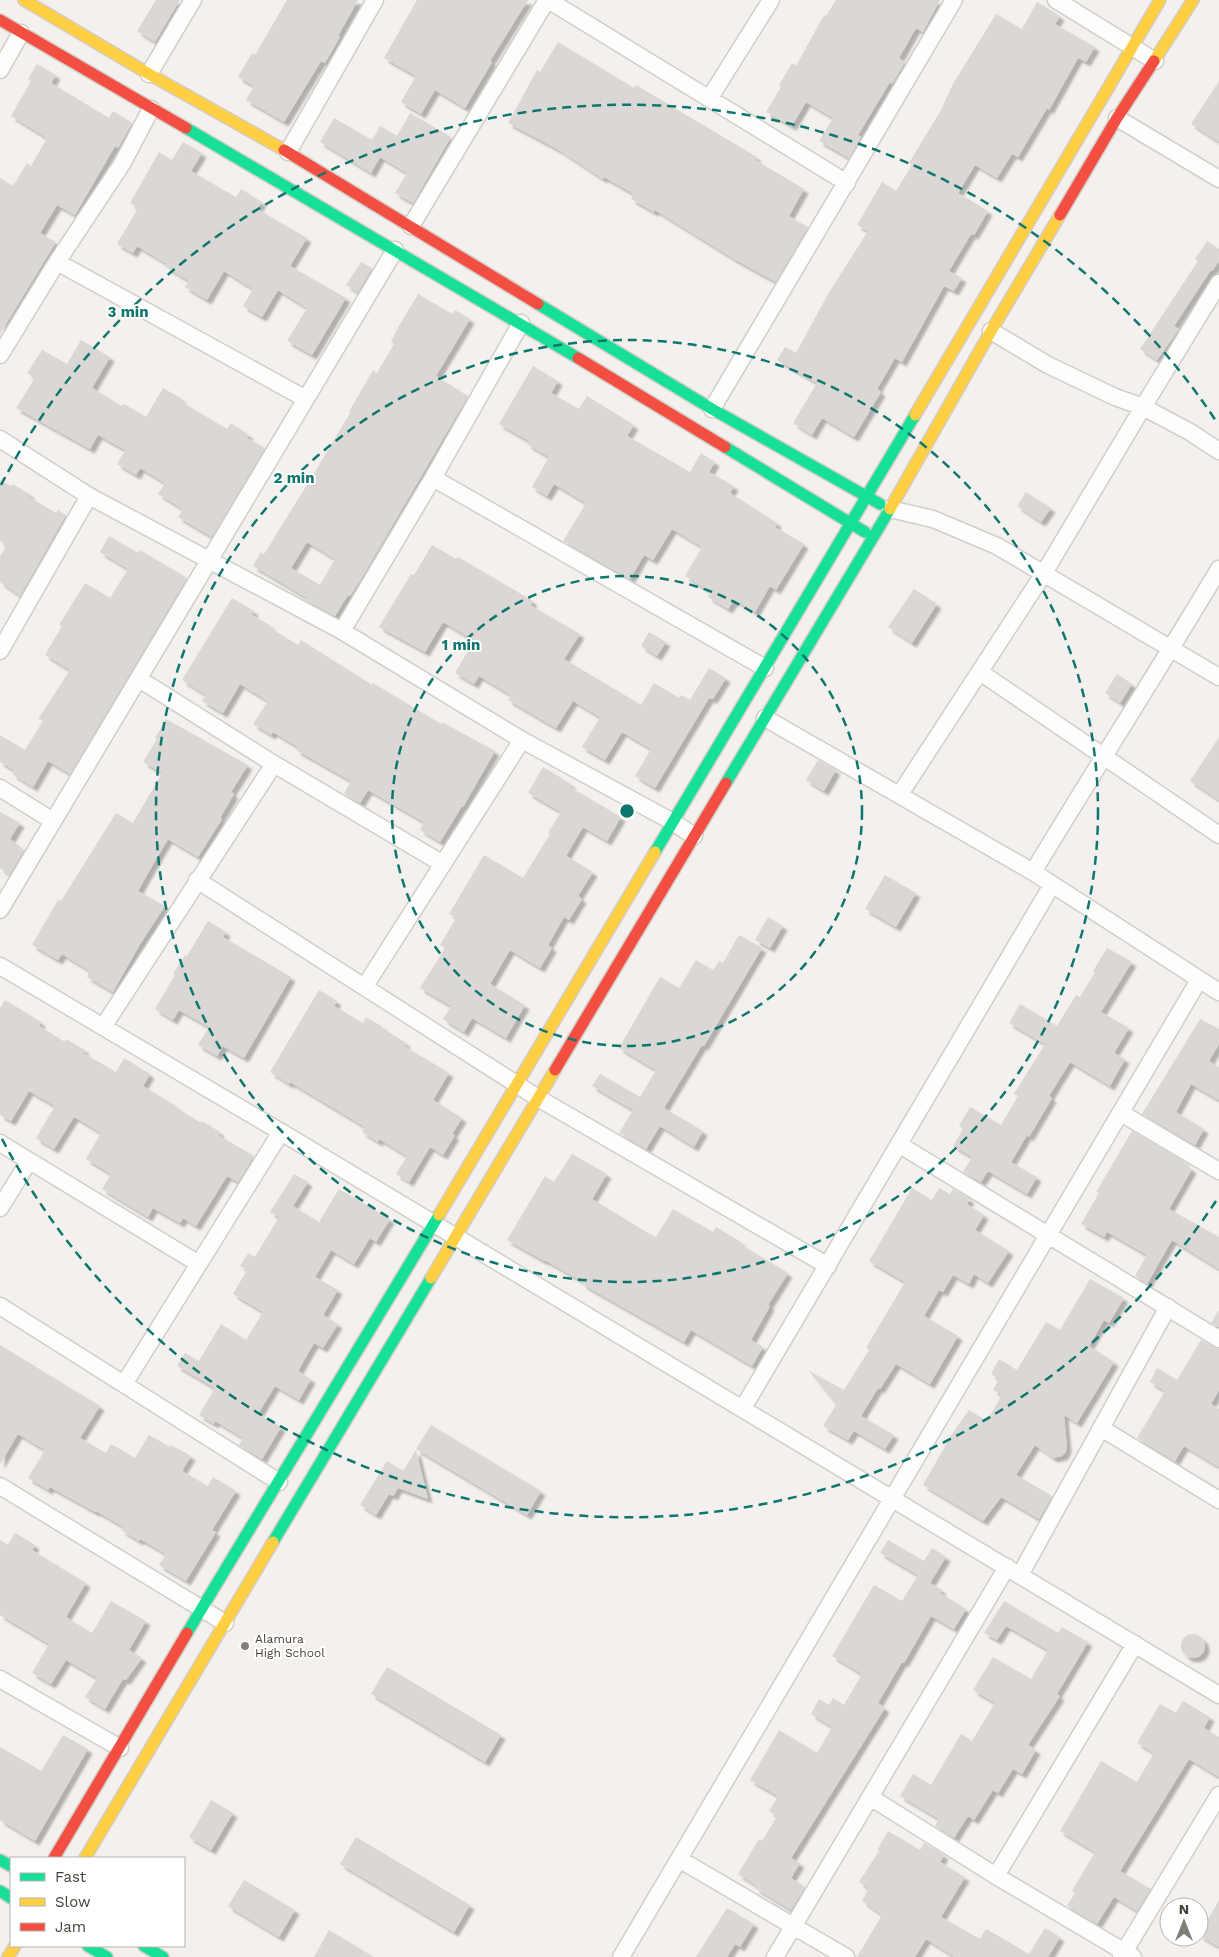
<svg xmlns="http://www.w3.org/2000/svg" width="1219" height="1957" font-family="'Work Sans',sans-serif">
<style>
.building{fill:#dbd7d4;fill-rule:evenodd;filter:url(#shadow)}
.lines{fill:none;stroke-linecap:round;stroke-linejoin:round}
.street-casing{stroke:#d1cecb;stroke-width:19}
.fast-casing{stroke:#d3cdc6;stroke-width:14}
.slow-casing{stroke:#d3cdc6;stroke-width:14}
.jam-casing{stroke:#d3cdc6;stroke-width:14}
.street{stroke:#fdfdfc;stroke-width:16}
.fast{stroke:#16e098;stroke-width:11}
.slow{stroke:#ffcf43;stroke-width:11}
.jam{stroke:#f24e42;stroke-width:11}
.ring{fill:none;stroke:#0f766e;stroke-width:2.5;stroke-dasharray:9 6}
.poi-dot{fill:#847e78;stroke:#fff;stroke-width:2}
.labels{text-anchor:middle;stroke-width:4;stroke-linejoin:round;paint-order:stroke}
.poi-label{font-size:12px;fill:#484139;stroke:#fff;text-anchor:start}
.centre{fill:#0f766e;stroke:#fff;stroke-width:2.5}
.ring-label{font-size:15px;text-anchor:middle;font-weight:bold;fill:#0f766e;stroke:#fff;stroke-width:4;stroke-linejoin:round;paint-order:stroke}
</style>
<defs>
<filter id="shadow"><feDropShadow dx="4.5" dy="4.5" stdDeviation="1" flood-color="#0004"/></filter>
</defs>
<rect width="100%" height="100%" fill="#f3f0ed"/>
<path class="building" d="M 156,0 L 180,0 L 155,42 L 137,31 Z
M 287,0 L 358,0 L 338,36 L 340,37 L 325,63 L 321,61 L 284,122 L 246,100 L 254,86 L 238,77 L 252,53 L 255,55 Z
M 417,0 L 528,0 L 490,61 L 492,62 L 465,108 L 435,90 L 421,114 L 401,102 L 416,76 L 384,58 Z
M 836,0 L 940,0 L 923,32 L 916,28 L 899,58 L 905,62 L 892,84 L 890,82 L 858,135 L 861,137 L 849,158 L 819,141 L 833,118 L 806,102 L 792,126 L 766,112 L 781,87 L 779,85 L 792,63 L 796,66 L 824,15 L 826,16 Z
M 1037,2 L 1060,16 L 1055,24 L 1095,47 L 1086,62 L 1078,58 L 1049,110 L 1047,108 L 1018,157 L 1012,154 L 997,178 L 975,165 L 958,193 L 988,211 L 974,235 L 971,234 L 949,271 L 962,278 L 954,291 L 944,286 L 902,362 L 895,358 L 877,389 L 881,392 L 854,437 L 822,418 L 812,435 L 793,423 L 817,383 L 777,360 L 785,347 L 796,353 L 828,294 L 868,231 L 857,225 L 882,182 L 896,191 L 912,165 L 909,163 L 941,110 L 953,84 L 996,14 L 1022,29 Z
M 558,42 L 634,88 L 636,85 L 681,112 L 757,157 L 755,160 L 804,189 L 789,216 L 808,227 L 776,282 L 734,259 L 655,210 L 654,212 L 631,199 L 634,194 L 604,177 L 603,179 L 559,150 L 508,123 L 537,70 L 540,72 Z
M 37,64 L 56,75 L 51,83 L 109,118 L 113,111 L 132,123 L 118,148 L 115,146 L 75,215 L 57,205 L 40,233 L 56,242 L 0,334 L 0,178 L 13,186 L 27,163 L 31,166 L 47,138 L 11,116 L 31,81 L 28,79 Z
M 1219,81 L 1219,142 L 1191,124 Z
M 410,113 L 451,137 L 413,203 L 395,193 L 407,173 L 380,157 L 371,173 L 320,142 L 334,118 L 372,140 L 380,126 L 397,136 Z
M 183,142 L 202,153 L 191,171 L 236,197 L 241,189 L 262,202 L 257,209 L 307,238 L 290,266 L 346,298 L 312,355 L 287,341 L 307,308 L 278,290 L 262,317 L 243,306 L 253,289 L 224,271 L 207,300 L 185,287 L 189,281 L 166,267 L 167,264 L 137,246 L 133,253 L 117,244 L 138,208 L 130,203 L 159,152 L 172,160 Z
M 1207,241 L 1219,249 L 1219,261 L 1212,271 L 1211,270 L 1174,326 L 1179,329 L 1157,360 L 1140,349 L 1198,261 L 1195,259 Z
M 361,262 L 372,268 L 358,292 L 346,285 Z
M 418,294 L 452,314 L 455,310 L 470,319 L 436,376 L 468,396 L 364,574 L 350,596 L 348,595 L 335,616 L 306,600 L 307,598 L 253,566 L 261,552 L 264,554 L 310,480 L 350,413 L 349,412 L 373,370 L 377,373 L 394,344 L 391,342 L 396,331 ZM 307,542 L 335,559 L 320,585 L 291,568 Z
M 81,340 L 110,357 L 92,388 L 122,406 L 124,404 L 146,417 L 163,388 L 182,399 L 180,401 L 227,429 L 231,423 L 249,435 L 247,438 L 265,448 L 212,537 L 178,517 L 183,509 L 158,494 L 165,483 L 140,468 L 136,475 L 117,464 L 125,450 L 98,435 L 90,449 L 16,408 L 35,378 L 27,373 L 42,350 L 67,364 Z
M 533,366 L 558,381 L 551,393 L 579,409 L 587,396 L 634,425 L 627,436 L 690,472 L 701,453 L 715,462 L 709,472 L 734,486 L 730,493 L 777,523 L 775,527 L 804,544 L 776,590 L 770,586 L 755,612 L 734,600 L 728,609 L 708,597 L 711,592 L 685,576 L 702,547 L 672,529 L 653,560 L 644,555 L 630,579 L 563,541 L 586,503 L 554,484 L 547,496 L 532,487 L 549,457 L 527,444 L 529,441 L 499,424 Z
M 0,480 L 11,486 L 12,484 L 30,494 L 29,497 L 56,513 L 58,510 L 66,515 L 20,596 L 0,582 L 0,556 L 7,545 L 0,541 Z
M 1026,492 L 1051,508 L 1041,522 L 1017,506 Z
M 109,536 L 138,553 L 140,550 L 187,578 L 70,774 L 48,761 L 33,787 L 12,774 L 14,770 L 0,762 L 0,735 L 25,750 L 43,721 L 38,719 L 70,670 L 45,655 L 62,626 L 59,625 L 85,583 L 110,598 L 128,569 L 100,552 Z
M 432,545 L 456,559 L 458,557 L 533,601 L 530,605 L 580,634 L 564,659 L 641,705 L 654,683 L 679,698 L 681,695 L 690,700 L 709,668 L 726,678 L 713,699 L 709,698 L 655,788 L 635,776 L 651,749 L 622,732 L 605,760 L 582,747 L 600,717 L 573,701 L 556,728 L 508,700 L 511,695 L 479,676 L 474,684 L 455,673 L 474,640 L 443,622 L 425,652 L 379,627 L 411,574 L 414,575 Z
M 914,589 L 937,604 L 912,643 L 888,627 Z
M 232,598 L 254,611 L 252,615 L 271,626 L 270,628 L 298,645 L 301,640 L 372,685 L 373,683 L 441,724 L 442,722 L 495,751 L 463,807 L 462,806 L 440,842 L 420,830 L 424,822 L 368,790 L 360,803 L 344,794 L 351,781 L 296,750 L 298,747 L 273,732 L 271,735 L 253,724 L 268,701 L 240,684 L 223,713 L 202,701 L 206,695 L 182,680 Z
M 649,632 L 666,642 L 657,656 L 641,646 Z
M 1117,674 L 1132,684 L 1120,703 L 1105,693 Z
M 166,719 L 248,765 L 231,792 L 234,794 L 220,818 L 222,819 L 198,857 L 168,839 L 152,866 L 138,891 L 165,906 L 140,944 L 113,992 L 87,977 L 90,971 L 62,954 L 58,960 L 32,945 L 58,900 L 61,901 L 116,813 L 133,823 L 162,773 L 143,762 L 157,739 L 155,738 Z
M 1219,737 L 1219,800 L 1190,781 Z
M 818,760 L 836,770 L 824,791 L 806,780 Z
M 543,767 L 571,784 L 570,787 L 621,817 L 607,841 L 583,827 L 566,856 L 593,872 L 578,896 L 582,899 L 569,920 L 564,917 L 548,945 L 552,948 L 540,968 L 510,950 L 490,984 L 525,1005 L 506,1038 L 472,1018 L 464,1032 L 443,1019 L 451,1006 L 420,988 L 445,948 L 440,945 L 456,918 L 449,914 L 484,855 L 523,878 L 550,834 L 548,833 L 561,812 L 528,793 Z
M 0,812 L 20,823 L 10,839 L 24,850 L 9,875 L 0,868 Z
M 885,875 L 916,893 L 896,927 L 865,909 Z
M 768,917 L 783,926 L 770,948 L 755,940 Z
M 208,921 L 226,932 L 223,937 L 291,977 L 244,1058 L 223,1046 L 217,1056 L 198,1045 L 209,1027 L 179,1010 L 173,1020 L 155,1009 L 175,975 L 173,974 L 185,955 L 187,956 Z
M 739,935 L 762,948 L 704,1046 L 702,1045 L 664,1108 L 703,1131 L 694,1147 L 660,1126 L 646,1149 L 619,1133 L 633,1110 L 592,1086 L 600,1074 L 640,1097 L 656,1070 L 619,1048 L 660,977 L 679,988 L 696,960 L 713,970 L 719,961 L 723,963 Z
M 1107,948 L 1132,962 L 1101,1012 L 1129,1028 L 1114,1053 L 1125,1059 L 1110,1086 L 1070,1062 L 1049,1096 L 1052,1098 L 1029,1137 L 1027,1135 L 1011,1162 L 1037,1177 L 1027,1194 L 988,1171 L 981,1182 L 963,1172 L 972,1157 L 953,1146 L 963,1129 L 959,1126 L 970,1107 L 1001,1125 L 1018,1096 L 1014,1094 L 1045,1044 L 1009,1023 L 1020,1004 L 1057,1026 L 1076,995 L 1080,997 L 1095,972 L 1093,971 Z
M 319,990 L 337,1001 L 334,1006 L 363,1023 L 366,1017 L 383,1027 L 382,1028 L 406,1043 L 404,1046 L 449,1073 L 433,1100 L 462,1118 L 452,1134 L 455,1135 L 443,1155 L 430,1147 L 409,1182 L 396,1174 L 407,1156 L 379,1139 L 378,1142 L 362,1132 L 365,1127 L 290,1082 L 289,1084 L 270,1072 Z
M 5,1000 L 41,1022 L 39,1026 L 65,1042 L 66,1039 L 85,1050 L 83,1053 L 116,1072 L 124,1058 L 150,1074 L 143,1086 L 176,1106 L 175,1107 L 201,1123 L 202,1121 L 220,1132 L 218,1135 L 254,1156 L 238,1182 L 227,1176 L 196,1226 L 183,1218 L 180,1223 L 153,1208 L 148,1217 L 102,1189 L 111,1174 L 86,1159 L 101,1133 L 76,1118 L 74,1117 L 54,1149 L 36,1138 L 55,1106 L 29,1091 L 11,1121 L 0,1115 L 0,1008 Z
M 1200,1019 L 1219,1029 L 1219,1044 L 1209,1061 L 1219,1067 L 1219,1100 L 1191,1084 L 1176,1112 L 1204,1129 L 1195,1145 L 1142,1114 Z
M 1132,1131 L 1185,1162 L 1184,1164 L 1192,1169 L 1169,1209 L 1219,1237 L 1219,1269 L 1172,1240 L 1147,1284 L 1135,1276 L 1147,1255 L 1107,1232 L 1104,1237 L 1081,1224 L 1099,1193 L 1096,1192 Z
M 572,1154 L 607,1174 L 592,1199 L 648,1233 L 656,1237 L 673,1209 L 713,1232 L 716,1227 L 741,1242 L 740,1244 L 788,1273 L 768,1305 L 770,1306 L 751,1340 L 763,1347 L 752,1366 L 691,1330 L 684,1342 L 582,1284 L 583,1282 L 545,1260 L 544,1261 L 507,1240 L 545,1176 L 554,1182 Z
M 294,1174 L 308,1182 L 293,1206 L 319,1222 L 339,1189 L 390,1219 L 376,1242 L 370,1238 L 354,1264 L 331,1250 L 315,1277 L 338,1290 L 323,1315 L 338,1324 L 323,1348 L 314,1343 L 298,1371 L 311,1379 L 299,1400 L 275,1386 L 258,1414 L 281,1427 L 262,1459 L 239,1445 L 243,1438 L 215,1421 L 214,1424 L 199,1415 L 215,1388 L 177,1366 L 185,1353 L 199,1361 L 221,1324 L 246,1340 L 263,1312 L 233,1294 L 247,1270 L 240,1266 L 248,1253 L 255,1257 L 279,1217 L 270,1212 Z
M 912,1188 L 932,1200 L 939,1188 L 950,1194 L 953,1189 L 970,1199 L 967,1204 L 984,1215 L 975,1230 L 1009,1251 L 988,1283 L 974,1274 L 969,1284 L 953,1275 L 943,1292 L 939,1290 L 924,1316 L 958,1336 L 930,1384 L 896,1364 L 880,1389 L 878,1388 L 861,1416 L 894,1435 L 885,1449 L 854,1431 L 848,1440 L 823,1426 L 836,1405 L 809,1371 L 844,1390 L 869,1350 L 866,1348 L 905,1282 L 869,1261 Z
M 1090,1279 L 1124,1298 L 1109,1323 L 1104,1320 L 1089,1346 L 1114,1362 L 1077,1423 L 1064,1415 L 1067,1448 L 1065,1453 L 1062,1456 L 1053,1458 L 1035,1445 L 1016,1475 L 1052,1496 L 1039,1519 L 1001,1497 L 983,1521 L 923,1485 L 952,1434 L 969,1410 L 987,1421 L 1002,1395 L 993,1390 L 999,1379 L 991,1374 L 999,1359 L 1017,1370 L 1046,1322 L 1060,1330 Z
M 1219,1310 L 1219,1327 L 1211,1323 Z
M 1201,1340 L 1219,1349 L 1219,1390 L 1211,1404 L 1219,1409 L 1219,1467 L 1184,1446 L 1175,1461 L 1137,1438 L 1165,1391 L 1150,1382 L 1157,1368 L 1177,1380 Z
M 0,1345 L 100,1406 L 80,1438 L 106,1453 L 111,1444 L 135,1458 L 149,1435 L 170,1447 L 171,1445 L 191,1456 L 182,1471 L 208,1486 L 213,1477 L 236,1491 L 212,1530 L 216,1532 L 186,1581 L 159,1565 L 166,1554 L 140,1539 L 139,1541 L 121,1530 L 124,1527 L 96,1511 L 95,1512 L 50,1487 L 48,1490 L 28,1478 L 45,1450 L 18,1434 L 0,1464 Z
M 431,1425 L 541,1491 L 527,1515 L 416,1449 Z
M 416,1450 L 428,1499 L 398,1488 L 393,1496 L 389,1494 L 376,1515 L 360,1505 L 387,1461 L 403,1471 Z
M 15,1533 L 35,1545 L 32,1550 L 86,1583 L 66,1617 L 92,1633 L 111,1601 L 146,1621 L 129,1650 L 142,1658 L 126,1680 L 123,1679 L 105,1709 L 85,1697 L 97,1678 L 66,1660 L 51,1684 L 32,1673 L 49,1644 L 0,1615 L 0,1540 L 8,1545 Z
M 888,1540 L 924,1561 L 932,1548 L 946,1557 L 930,1583 L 942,1590 L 940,1593 L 966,1609 L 954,1629 L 931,1616 L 904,1663 L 902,1662 L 878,1703 L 885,1708 L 791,1858 L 800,1863 L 791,1878 L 805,1887 L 791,1910 L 755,1888 L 757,1886 L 738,1874 L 759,1839 L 762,1841 L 777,1816 L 769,1811 L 778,1796 L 750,1780 L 779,1730 L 817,1753 L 832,1727 L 811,1714 L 819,1699 L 829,1705 L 833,1698 L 844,1705 L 862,1674 L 832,1656 L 874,1585 L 902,1601 L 918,1575 L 880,1553 Z
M 1004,1601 L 1058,1633 L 1062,1627 L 1088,1642 L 1057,1694 L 1060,1696 L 1028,1745 L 1036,1750 L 1022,1774 L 1013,1769 L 998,1793 L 993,1790 L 974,1820 L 968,1816 L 954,1838 L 935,1826 L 939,1819 L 900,1796 L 913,1774 L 931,1785 L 961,1734 L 972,1741 L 995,1703 L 973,1690 L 993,1657 L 1031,1679 L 1048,1650 L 1006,1626 L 997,1640 L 984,1633 Z
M1181 1646a12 12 0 1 1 24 0a12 12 0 1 1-24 0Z
M 387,1667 L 501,1735 L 485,1762 L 371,1694 Z
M 1183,1701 L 1210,1717 L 1204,1728 L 1219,1737 L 1219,1777 L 1189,1759 L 1120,1871 L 1151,1889 L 1137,1911 L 1114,1897 L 1097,1924 L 1067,1906 L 1075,1893 L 1072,1891 L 1095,1852 L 1060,1831 L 1101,1761 L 1137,1782 L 1154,1753 L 1137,1743 L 1160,1704 L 1176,1713 Z
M 63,1735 L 88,1749 L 35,1841 L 0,1820 L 0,1747 L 41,1771 Z
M 211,1800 L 233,1813 L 211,1850 L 189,1837 Z
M 888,1831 L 920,1850 L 924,1843 L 944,1855 L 940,1862 L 965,1877 L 941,1917 L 980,1939 L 986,1929 L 1029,1954 L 1045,1928 L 1060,1937 L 1048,1957 L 955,1957 L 926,1939 L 915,1957 L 857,1957 L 882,1915 L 862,1901 L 869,1888 L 859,1882 L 879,1851 L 877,1850 Z
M 356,1837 L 470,1905 L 454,1932 L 340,1864 Z
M 244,1880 L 295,1910 L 279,1937 L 228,1906 Z
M 1219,1900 L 1219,1947 L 1199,1935 Z
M 727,1908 L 754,1924 L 740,1947 L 735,1944 L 727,1957 L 696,1957 Z
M 329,1930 L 374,1957 L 314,1957 Z"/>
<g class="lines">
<g class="street-casing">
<path id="street" d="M 548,0 L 847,183
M 1056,0 L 1155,61
M 0,70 L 21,33
M 149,74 L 193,0
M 709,99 L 771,0
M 1117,118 L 1219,179
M 288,152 L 375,0
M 411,226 L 547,0
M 57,262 L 306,399
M 991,331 L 1048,365 L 1115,397 L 1143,407 L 1190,432 L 1219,451
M 0,355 L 57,262 L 122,164 L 151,109
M 712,409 L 954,0
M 0,439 L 89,496 L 342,631 L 522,740 L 673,822 L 694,836
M 433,478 L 765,668
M 890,509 L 933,519 L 997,546 L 1219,677
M 342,631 L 433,478 L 521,323
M 0,651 L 89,496
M 980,672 L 1219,835
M 139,679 L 274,764 L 443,864
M 765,718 L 1033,872 L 1219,992
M 0,788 L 53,821
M 900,794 L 1044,573 L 1143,407 L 1219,283
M 1033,872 C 1094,771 1158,671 1219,569
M 197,880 L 538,1098 L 828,1266
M 0,910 L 395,250
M 0,966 L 281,1132 L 1219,1695
M 365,986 L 522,740
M 103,1027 L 274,764
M 1121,1113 L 1219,1171
M 0,1143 L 199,1264
M 900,1145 L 1219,1339
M 0,1208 L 29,1161
M 0,1306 L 279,1482
M 124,1384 L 281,1132
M 743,1408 L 1052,885
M 1101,1428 L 1219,1500
M 0,1486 L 225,1623
M 1020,1575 L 1168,1307
M 0,1679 L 120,1748
M 870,1797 L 996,1876 L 1133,1957
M 679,1859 L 846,1957
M 996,1876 L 1135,1644
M 621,1957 L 1199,980
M 775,1957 L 1007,1567
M 1121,1957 L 1219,1795"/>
</g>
<g class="fast-casing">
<path id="fast" d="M 186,128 L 578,358
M 538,304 L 712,409 L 880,504
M 725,447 L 865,532
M 726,783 L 890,509
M 655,852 L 915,415
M 273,1542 L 431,1278
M 187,1633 L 439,1215
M 0,1860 L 11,1866
M 0,1891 L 11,1898
M 88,1946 L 107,1957
M 144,1946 L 163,1957"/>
</g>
<g class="slow-casing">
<path id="slow" d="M 24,0 L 149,74 L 284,150
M 1154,61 L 1193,0
M 915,415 L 1160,0
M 890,509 L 991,331 L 1060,215
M 439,1215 L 655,852
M 431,1278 L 555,1070
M 85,1858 L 273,1542
M 8,1957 L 15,1946"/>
</g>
<g class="jam-casing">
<path id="jam" d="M 0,20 L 186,128
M 284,150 L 538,304
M 1060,215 L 1117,118 L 1154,61
M 578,358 L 725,447
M 555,1070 L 726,783
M 54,1858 L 187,1633"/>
</g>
<use href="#street" class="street"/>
<use href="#fast" class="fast"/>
<use href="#slow" class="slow"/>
<use href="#jam" class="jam"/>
</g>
<g class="ring">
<circle cx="627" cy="811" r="235"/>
<circle cx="627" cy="811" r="471"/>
<path d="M1216 1201A706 706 0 0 1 1 1137M1 485A706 706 0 0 1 1216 421"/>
</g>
<circle class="poi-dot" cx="245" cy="1646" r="5"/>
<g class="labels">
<g class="poi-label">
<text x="255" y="1643">Alamura<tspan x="255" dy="14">High School</tspan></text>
</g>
</g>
<circle cx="627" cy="811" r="8" class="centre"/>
<g class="ring-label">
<text x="128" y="317">3 min</text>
<text x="294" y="483">2 min</text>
<text x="461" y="650">1 min</text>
</g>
<rect x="10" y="1857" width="175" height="90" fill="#ffffff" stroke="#b6b3b0"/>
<rect x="20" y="1873" width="25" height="8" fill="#16e098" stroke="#b6b3b0"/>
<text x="55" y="1882" font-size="15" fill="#484139">Fast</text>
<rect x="20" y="1898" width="25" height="8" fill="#ffcf43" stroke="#b6b3b0"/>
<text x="55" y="1907" font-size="15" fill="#484139">Slow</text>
<rect x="20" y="1923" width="25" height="8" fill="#f24e42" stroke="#b6b3b0"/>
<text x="55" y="1932" font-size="15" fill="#484139">Jam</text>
<g transform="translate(1184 1922)"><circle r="24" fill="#ffffff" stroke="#b6b3b0"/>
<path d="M0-4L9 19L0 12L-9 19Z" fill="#847e78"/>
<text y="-8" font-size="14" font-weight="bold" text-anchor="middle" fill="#484139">N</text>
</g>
</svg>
